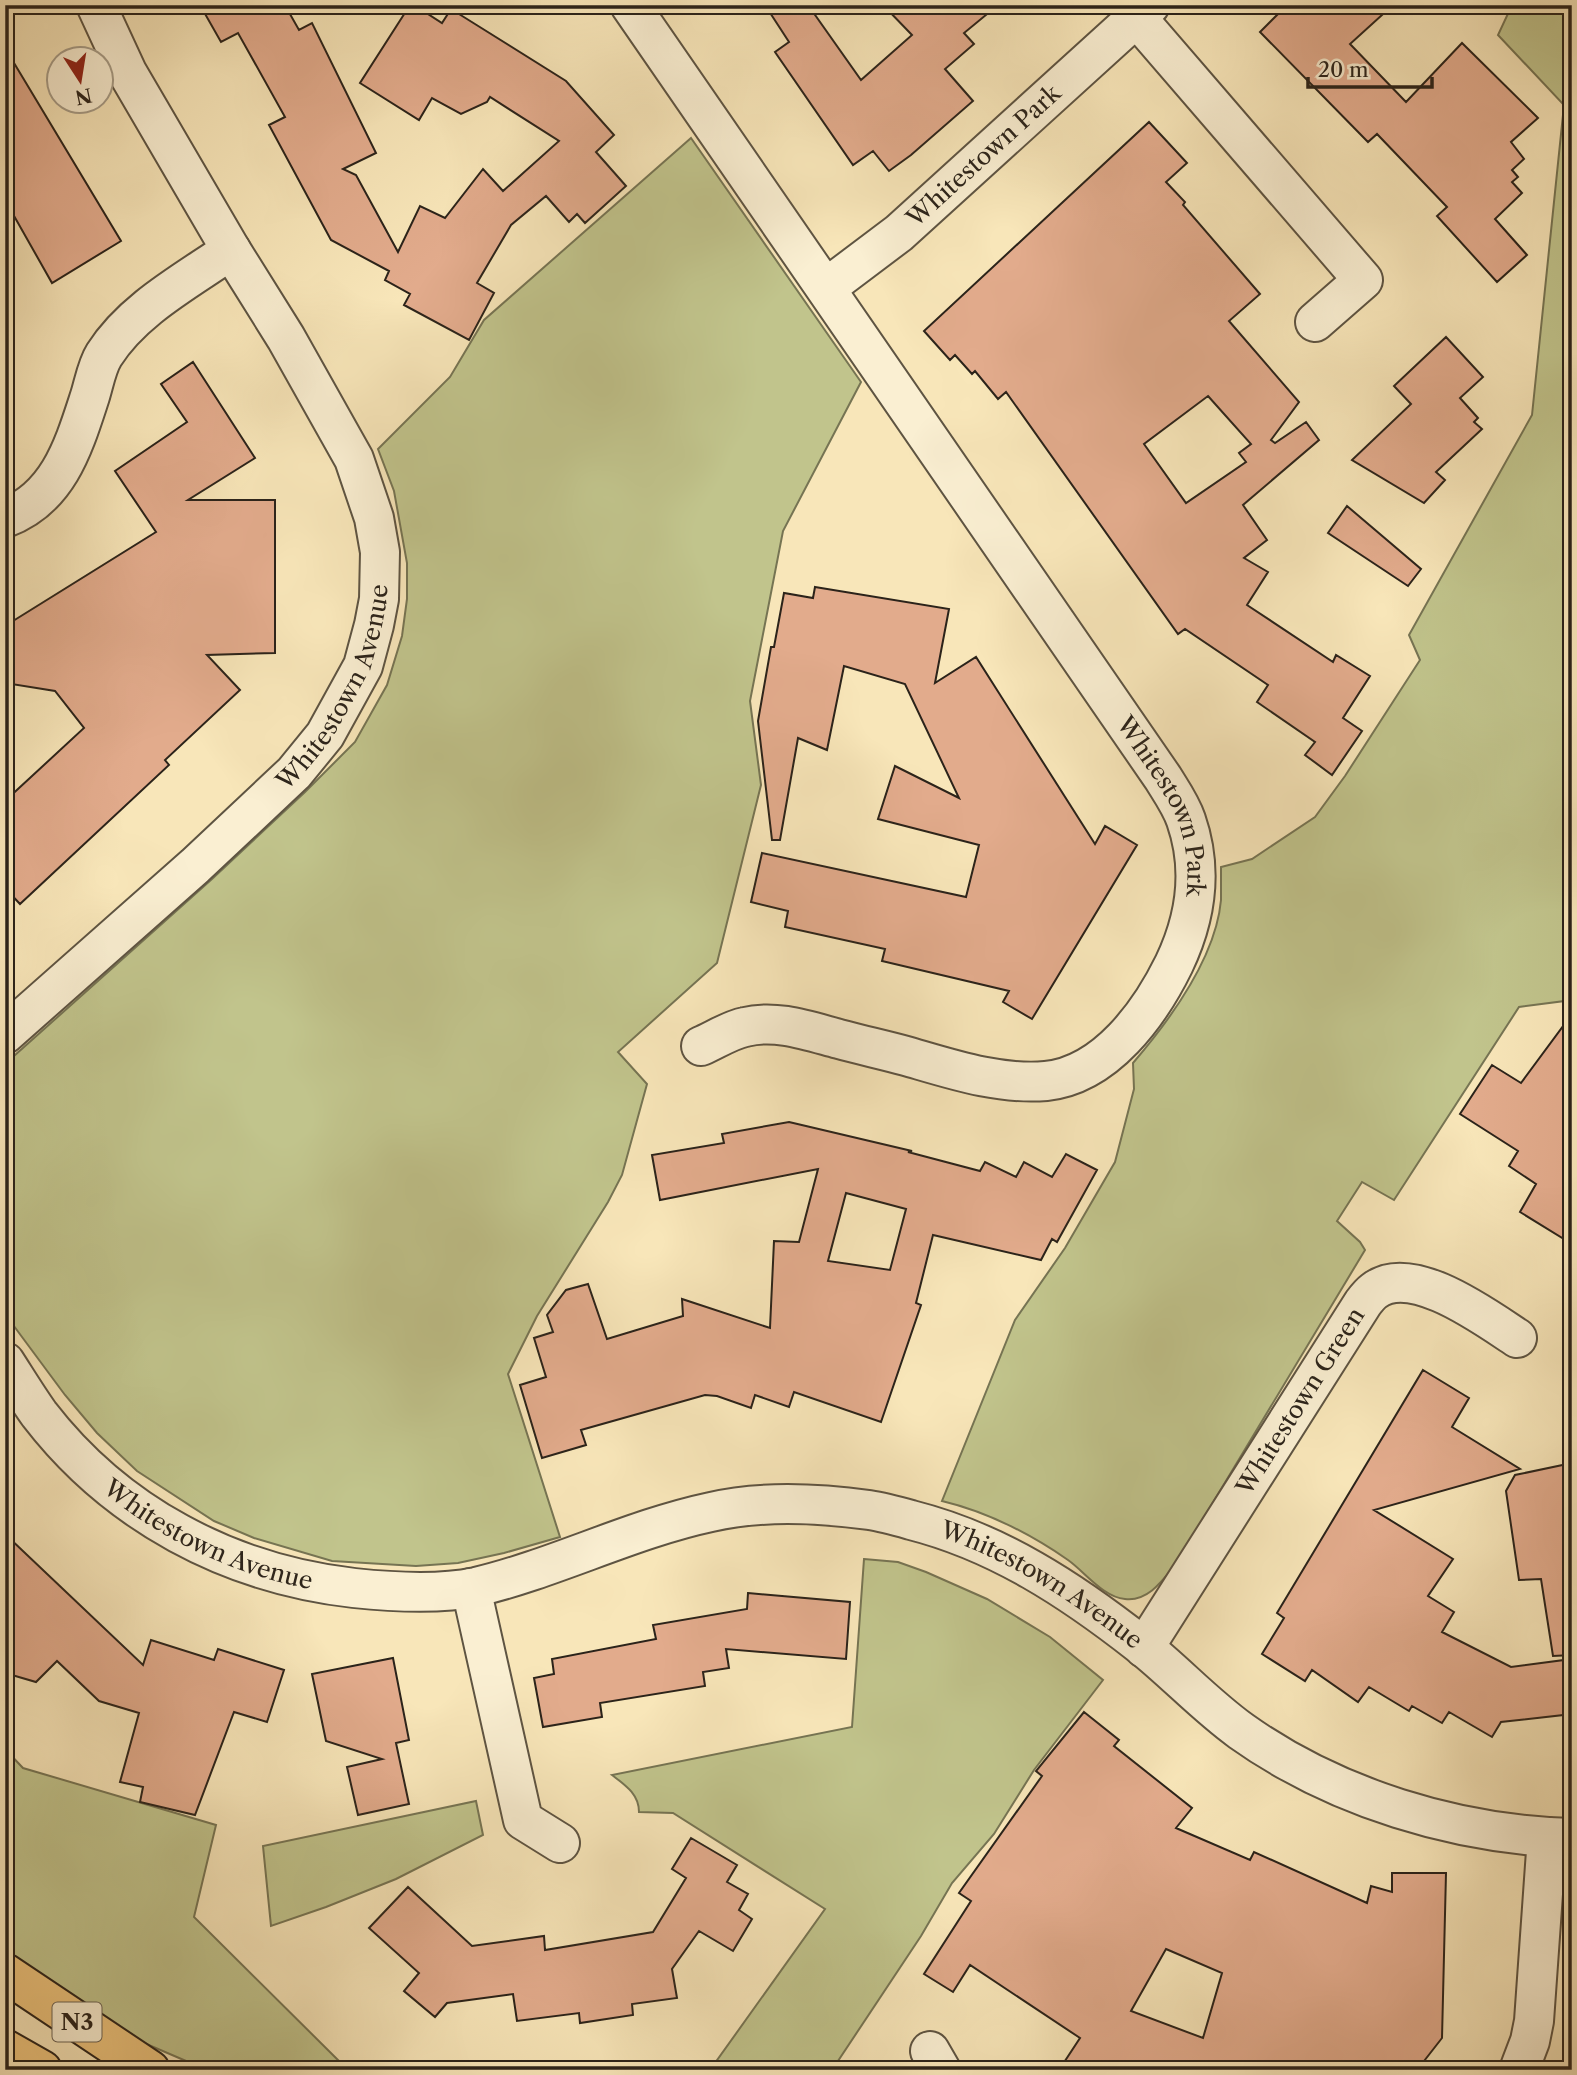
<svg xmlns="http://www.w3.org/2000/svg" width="1577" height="2075" font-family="'Libre Caslon Text',serif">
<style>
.green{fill:#c1c48c;stroke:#767453;stroke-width:2}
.building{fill:#e2ab8c;stroke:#2b231a;stroke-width:2;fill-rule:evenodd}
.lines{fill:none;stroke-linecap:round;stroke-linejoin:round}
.minor-casing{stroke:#5e5442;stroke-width:42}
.trunk-casing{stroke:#2b231a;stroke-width:42}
.minor{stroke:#faefd2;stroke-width:38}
.trunk{stroke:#ecc37c;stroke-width:38}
.labels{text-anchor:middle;stroke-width:5;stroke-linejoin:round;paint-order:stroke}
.shield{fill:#faefd2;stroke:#696051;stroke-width:2}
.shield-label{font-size:23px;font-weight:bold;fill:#2b231a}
.street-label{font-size:24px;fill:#2b231a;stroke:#faefd2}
</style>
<rect width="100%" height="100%" fill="#f8e6b9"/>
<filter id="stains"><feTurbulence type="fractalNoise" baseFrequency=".00286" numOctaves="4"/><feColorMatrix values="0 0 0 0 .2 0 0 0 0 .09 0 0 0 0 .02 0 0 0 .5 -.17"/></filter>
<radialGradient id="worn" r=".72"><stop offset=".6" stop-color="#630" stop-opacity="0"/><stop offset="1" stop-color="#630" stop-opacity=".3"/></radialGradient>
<path class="green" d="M 1512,5 L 1572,5 L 1572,1000 L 1519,1007 L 1394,1200 L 1362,1182 L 1337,1221 L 1360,1242 L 1365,1250 L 1176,1564 C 1163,1580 1148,1602 1125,1599 C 1103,1597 1085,1572 1068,1560 C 1029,1533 988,1512 942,1501 L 1015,1320 L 1065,1248 L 1115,1162 L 1134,1089 L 1133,1063 C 1169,1021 1216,958 1221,900 C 1221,890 1221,878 1221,867 L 1252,859 L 1315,817 L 1345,776 L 1420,660 L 1409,635 L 1532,415 L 1564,105 L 1498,35 Z
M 691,138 L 861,382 L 783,531 L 750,701 L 761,785 L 717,963 L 618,1052 L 647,1084 L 622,1175 L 608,1202 L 537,1316 L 508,1374 L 560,1537 L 504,1553 L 458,1563 L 416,1566 L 332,1561 L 254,1538 L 214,1521 L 137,1471 L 97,1433 L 65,1395 L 5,1314 L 5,1064 L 212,879 L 305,792 L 355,742 L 387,685 L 402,636 L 407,599 L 407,563 L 394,491 L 378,449 L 450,377 L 484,320 Z
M 864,1559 L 898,1562 L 926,1572 L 987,1599 L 1050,1637 L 1103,1680 L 1034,1770 L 994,1834 L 952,1883 L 921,1936 L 832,2070 L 710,2070 L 825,1909 L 673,1813 L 639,1812 C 639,1794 625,1785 612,1775 L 852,1727 Z
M 5,1749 L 23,1768 L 216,1825 L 194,1917 L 343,2065 L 367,2070 L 202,2070 L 193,2064 L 93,2021 L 5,1963 Z
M 476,1801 L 483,1835 L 396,1879 L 326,1907 L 271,1926 L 263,1846 Z"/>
<path class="building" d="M 200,5 L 289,5 L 286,7 L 299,30 L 312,23 L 376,153 L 343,169 L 356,175 L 398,252 L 420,206 L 445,218 L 483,169 L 503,191 L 559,141 L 490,97 L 487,102 L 461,114 L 432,98 L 419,120 L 360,83 L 410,5 L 414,5 L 442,23 L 451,9 L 566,81 L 614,135 L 596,152 L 626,186 L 585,223 L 577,214 L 569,222 L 546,196 L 511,225 L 477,283 L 494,293 L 469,340 L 404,305 L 410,294 L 385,280 L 389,271 L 331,240 L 269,125 L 285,117 L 252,58 L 238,33 L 221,42 Z
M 765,5 L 808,5 L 861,80 L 912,35 L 883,5 L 998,5 L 964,33 L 974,44 L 945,69 L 973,101 L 911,155 L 889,171 L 873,151 L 853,165 L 775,52 L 789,42 Z
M 1287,5 L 1393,5 L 1350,44 L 1406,102 L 1462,43 L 1538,118 L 1511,142 L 1524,159 L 1512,170 L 1518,177 L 1512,182 L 1522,193 L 1495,219 L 1527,255 L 1497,282 L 1437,216 L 1447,207 L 1377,134 L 1368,142 L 1260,32 Z
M 5,48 L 121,241 L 52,283 L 5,200 Z
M 1149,122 L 1187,163 L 1166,182 L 1185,202 L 1183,205 L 1260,294 L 1229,321 L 1299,402 L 1271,440 L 1275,443 L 1306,422 L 1319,440 L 1243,505 L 1267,540 L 1244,558 L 1268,572 L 1247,605 L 1333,662 L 1336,655 L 1370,676 L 1343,718 L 1362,731 L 1332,775 L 1305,755 L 1315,742 L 1257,702 L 1268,685 L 1185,629 L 1178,634 L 1006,392 L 998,399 L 975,371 L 972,374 L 955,355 L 950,360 L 924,331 ZM 1208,396 L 1251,444 L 1239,453 L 1246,462 L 1186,503 L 1144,444 Z
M 1446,337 L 1483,377 L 1460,398 L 1478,418 L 1474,422 L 1482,429 L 1436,472 L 1445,480 L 1424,503 L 1352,460 L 1411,404 L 1394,386 Z
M 193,362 L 255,458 L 188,500 L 275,500 L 275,653 L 207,655 L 240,690 L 165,760 L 169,765 L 20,904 L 5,888 L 5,801 L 84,728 L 55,691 L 5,683 L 5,626 L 156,532 L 115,471 L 187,422 L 161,384 Z
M 1347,506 L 1421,569 L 1408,586 L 1328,533 Z
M 815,587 L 949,609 L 935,683 L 976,657 L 1095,844 L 1105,826 L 1137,845 L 1032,1019 L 1003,1002 L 1009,991 L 882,961 L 885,949 L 785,927 L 788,911 L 751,902 L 762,853 L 966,897 L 979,845 L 878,819 L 895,766 L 959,798 L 905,684 L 844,666 L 827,750 L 798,738 L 780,840 L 772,840 L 758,721 L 771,647 L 774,647 L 784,593 L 813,598 Z
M 1572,1014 L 1572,1244 L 1520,1212 L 1536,1184 L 1509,1166 L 1518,1151 L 1460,1114 L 1492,1065 L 1521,1083 Z
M 789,1122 L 912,1151 L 908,1152 L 980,1171 L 985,1162 L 1016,1177 L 1024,1162 L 1052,1177 L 1066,1154 L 1097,1170 L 1057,1242 L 1052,1239 L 1041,1260 L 933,1235 L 916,1303 L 921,1305 L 881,1422 L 794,1392 L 789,1407 L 755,1395 L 751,1408 L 717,1396 L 705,1395 L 581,1430 L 586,1445 L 542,1458 L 520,1385 L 546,1377 L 534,1338 L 553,1332 L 547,1315 L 566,1290 L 588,1284 L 607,1339 L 683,1316 L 682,1299 L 770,1328 L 774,1241 L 799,1242 L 818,1169 L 660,1200 L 652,1155 L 724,1143 L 722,1134 ZM 846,1193 L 906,1209 L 890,1270 L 828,1261 Z
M 1423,1370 L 1469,1398 L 1452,1427 L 1520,1469 L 1374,1510 L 1453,1559 L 1428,1596 L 1454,1612 L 1442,1632 L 1511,1667 L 1572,1659 L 1572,1714 L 1501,1722 L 1492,1737 L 1449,1712 L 1442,1723 L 1412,1706 L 1409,1711 L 1369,1687 L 1358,1702 L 1312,1670 L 1305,1681 L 1262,1654 L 1284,1618 L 1277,1613 Z
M 1572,1463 L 1572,1655 L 1553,1656 L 1541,1579 L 1519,1580 L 1506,1491 L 1515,1475 Z
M 5,1534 L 143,1665 L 151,1640 L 214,1660 L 218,1649 L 284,1670 L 267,1722 L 234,1712 L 195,1815 L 140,1802 L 143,1787 L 120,1782 L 139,1713 L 99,1701 L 57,1661 L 36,1682 L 5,1673 Z
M 748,1593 L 850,1602 L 846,1659 L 726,1649 L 729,1668 L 703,1672 L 705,1686 L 600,1703 L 602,1717 L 543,1727 L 534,1678 L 554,1674 L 552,1659 L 656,1639 L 653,1625 L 747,1609 Z
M 393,1658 L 409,1740 L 396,1743 L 409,1804 L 358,1815 L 347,1767 L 382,1759 L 326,1741 L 312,1674 Z
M 1084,1712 L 1119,1740 L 1114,1746 L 1192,1808 L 1176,1828 L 1250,1860 L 1254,1852 L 1367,1903 L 1371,1886 L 1392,1892 L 1392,1873 L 1446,1873 L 1442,2038 L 1417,2070 L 1059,2070 L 1080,2038 L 970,1965 L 953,1992 L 924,1974 L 971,1901 L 959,1893 L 1042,1776 L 1036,1771 ZM 1166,1949 L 1222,1973 L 1203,2038 L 1131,2011 Z
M 691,1838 L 737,1865 L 727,1882 L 748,1894 L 739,1910 L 752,1919 L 733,1951 L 699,1931 L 672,1969 L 677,1998 L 632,2004 L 633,2015 L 580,2023 L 579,2013 L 517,2021 L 513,1994 L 447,2003 L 435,2017 L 404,1991 L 419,1973 L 369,1928 L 408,1887 L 472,1946 L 544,1936 L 545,1950 L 653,1932 L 686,1878 L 672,1869 Z"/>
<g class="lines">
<g class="minor-casing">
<g id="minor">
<path id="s1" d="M 630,5 L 1163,778 C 1171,791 1181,805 1186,820 C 1203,869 1196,918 1174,964 C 1150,1013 1106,1075 1046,1081 C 998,1085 951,1069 906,1056 C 884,1050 861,1045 839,1039 C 809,1031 776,1019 745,1027 C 730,1030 715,1040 701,1046"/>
<path d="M 1137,18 L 1363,280 L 1315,322"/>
<path id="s2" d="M 826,288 L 899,233 L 1150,5"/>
<path d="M 5,518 C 59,498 74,445 90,396 C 94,383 97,366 104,355 C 133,309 188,280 231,250"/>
<path id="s3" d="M 5,1034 L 195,866 L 294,773 L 325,735 L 363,666 L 374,625 L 379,599 L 380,552 L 374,518 L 354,459 L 286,338 L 231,250 L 127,72 L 96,5"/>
<path id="s4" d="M 5,1362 C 16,1379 27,1397 39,1414 C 116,1514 229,1574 354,1588 C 392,1592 438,1595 476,1587 C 556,1568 631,1529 711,1512 C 762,1500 817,1503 869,1510 C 883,1512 897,1516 911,1520 C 998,1542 1071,1590 1141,1645 C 1176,1673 1205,1705 1241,1731 C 1335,1798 1457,1835 1572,1838"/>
<path d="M 471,1588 L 523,1820 L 560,1843"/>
<path id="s5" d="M 1144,1648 L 1363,1303 C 1366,1299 1370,1294 1374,1291 C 1411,1262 1485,1317 1517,1338"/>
<path d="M 930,2051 L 941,2070"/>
<path d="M 1519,2070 L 1530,2041 L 1534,2021 L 1547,1837"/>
</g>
</g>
<g class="trunk-casing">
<path id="trunk" d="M 5,1973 L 150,2070
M 5,2049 L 42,2070"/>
</g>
<use href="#minor" class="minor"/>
<use href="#trunk" class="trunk"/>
</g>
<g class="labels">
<rect class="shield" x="52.5" y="2002.5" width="49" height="39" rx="5"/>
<g class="shield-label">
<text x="77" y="2030">N3</text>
</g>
<g class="street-label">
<text dy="8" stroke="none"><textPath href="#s2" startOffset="206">Whitestown Park</textPath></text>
<text dy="8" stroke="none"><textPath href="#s3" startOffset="486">Whitestown Avenue</textPath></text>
<text dy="8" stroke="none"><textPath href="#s1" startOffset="966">Whitestown Park</textPath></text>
<text dy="8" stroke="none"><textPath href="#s5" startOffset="292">Whitestown Green</textPath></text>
<text dy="8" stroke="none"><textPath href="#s4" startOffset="275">Whitestown Avenue</textPath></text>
<text dy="8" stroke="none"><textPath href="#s4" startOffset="1150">Whitestown Avenue</textPath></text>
</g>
</g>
<rect width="1577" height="2075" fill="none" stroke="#f8e6b9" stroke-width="28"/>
<rect x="7" y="7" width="1563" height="2061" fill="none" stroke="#2b231a" stroke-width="3.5"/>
<rect x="14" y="14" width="1549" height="2047" fill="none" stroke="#2b231a" stroke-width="2"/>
<g transform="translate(80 80) rotate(168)"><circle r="33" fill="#faefd2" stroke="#a79d88" stroke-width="2"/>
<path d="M0-5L12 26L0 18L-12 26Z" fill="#8f2418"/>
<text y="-10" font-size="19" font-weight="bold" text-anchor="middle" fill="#2b231a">N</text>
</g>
<path d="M1308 77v10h124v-10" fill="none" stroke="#2b231a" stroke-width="3.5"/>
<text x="1318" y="77" font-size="21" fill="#2b231a" stroke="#faefd2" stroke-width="5" paint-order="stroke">20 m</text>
<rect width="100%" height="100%" filter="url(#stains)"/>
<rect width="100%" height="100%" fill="url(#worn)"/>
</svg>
